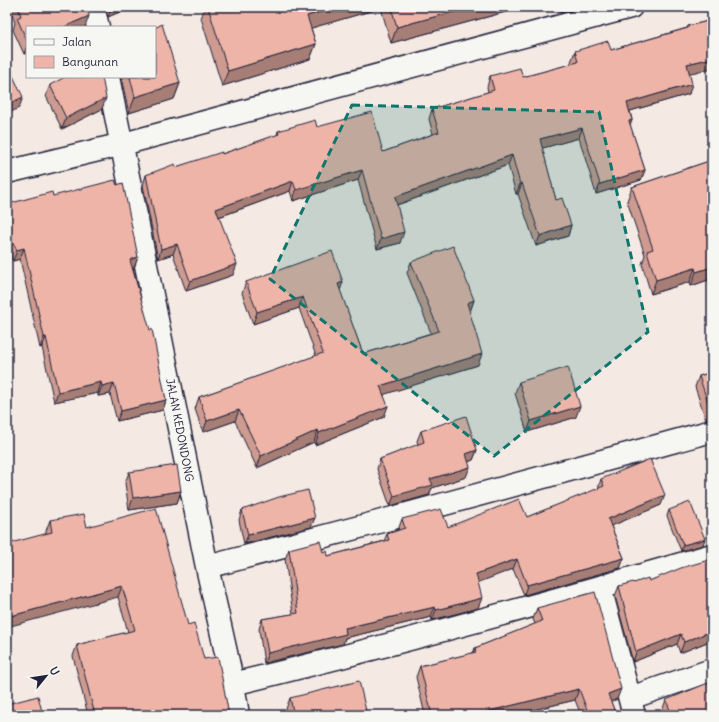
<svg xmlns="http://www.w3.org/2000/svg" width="719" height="722" font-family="Delius,sans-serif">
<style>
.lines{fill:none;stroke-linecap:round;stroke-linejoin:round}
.street-casing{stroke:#22223b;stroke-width:25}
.secondary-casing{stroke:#22223b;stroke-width:25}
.street{stroke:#f6f6f2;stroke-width:22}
.secondary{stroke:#f6f6f2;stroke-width:22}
.wall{fill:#cd9b90;stroke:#22223b}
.shaded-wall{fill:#a77e76;stroke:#22223b}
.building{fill:#eeb4a8;stroke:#22223b}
.marked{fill:#0f766e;fill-opacity:0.2;stroke:#0f766e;stroke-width:3;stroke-dasharray:8 5;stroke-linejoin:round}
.labels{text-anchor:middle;stroke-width:3.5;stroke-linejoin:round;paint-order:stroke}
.street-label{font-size:11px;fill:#22223b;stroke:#f6f6f2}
</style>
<rect width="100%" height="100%" fill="#f4e9e3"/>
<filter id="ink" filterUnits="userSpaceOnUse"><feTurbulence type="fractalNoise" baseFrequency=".025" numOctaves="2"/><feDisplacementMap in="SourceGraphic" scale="8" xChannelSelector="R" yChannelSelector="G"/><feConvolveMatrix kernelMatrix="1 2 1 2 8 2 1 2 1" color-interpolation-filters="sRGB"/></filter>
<g filter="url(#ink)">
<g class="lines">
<g class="street-casing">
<path id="street" d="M 93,7 L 98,27
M 108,77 L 207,567 L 233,684 L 238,715
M 207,567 L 371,524 L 712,431
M 600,587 L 634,715
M 233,684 C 394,645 553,601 712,555
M 630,698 L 712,670"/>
</g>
<g class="secondary-casing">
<path id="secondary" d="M 7,172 L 123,144 L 631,7"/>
</g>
<use href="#street" class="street"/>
<use href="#secondary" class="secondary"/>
</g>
<path class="wall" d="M 10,7 L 87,7 L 27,27 L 27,53 L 24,54 L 13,30 L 15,23 Z
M 105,7 L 131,7 L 108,17 Z
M 205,7 L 524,7 L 391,43 L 381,8 L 311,28 L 316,44 L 310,59 L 222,86 L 201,18 Z
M 559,7 L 583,7 L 560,13 Z
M 712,20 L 689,73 L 689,94 L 630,111 L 632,120 L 630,125 L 645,170 L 641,180 L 596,194 L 579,138 L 542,148 L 556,200 L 571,225 L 568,236 L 536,246 L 518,194 L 516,194 L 508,165 L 397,205 L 400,243 L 377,249 L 358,180 L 293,201 L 290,191 L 219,217 L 233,275 L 186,291 L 173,254 L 158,259 L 143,185 L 146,175 L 176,167 L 222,154 L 277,135 L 278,131 L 317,127 L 383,152 L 433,134 L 429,119 L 432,109 L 488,92 L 487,87 L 490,76 L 523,77 L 571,64 L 571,62 L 575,51 L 611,50 L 687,28 L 688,26 Z
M 121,77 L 155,77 L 180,83 L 174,99 L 129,113 Z
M 50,85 L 102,109 L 62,129 L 46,96 Z
M 712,160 L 712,291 L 708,280 L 691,286 L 690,282 L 651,294 L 642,264 L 645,255 L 627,201 L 632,187 Z
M 53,196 L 138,257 L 134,268 L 133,268 L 166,400 L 163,410 L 117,421 L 110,394 L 98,396 L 98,393 L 54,402 L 42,347 L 40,348 L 20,259 L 13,261 L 7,250 L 7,208 L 8,204 Z
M 411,262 L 474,300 L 470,312 L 469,312 L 478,365 L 384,394 L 384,417 L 315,445 L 314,442 L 257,468 L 235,421 L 203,432 L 195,409 L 199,397 L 316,356 L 299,308 L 253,324 L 242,293 L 246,282 L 340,291 L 363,354 L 431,333 L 407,273 Z
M 712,372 L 712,419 L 706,420 L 695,387 L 699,376 Z
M 519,382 L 576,417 L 527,432 L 515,393 Z
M 421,431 L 477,450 L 473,460 L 468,462 L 466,477 L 432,488 L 429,495 L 390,506 L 377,469 L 380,459 L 418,445 L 417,441 Z
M 129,472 L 181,491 L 177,503 L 129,510 L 125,483 Z
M 601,479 L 661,505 L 611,526 L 624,558 L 620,568 L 524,595 L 513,569 L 478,582 L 478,608 L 432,620 L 431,617 L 345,638 L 343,644 L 264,663 L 259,629 L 262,619 L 293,614 L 285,559 L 289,549 L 323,552 L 328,556 L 384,541 L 387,534 L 398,530 L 402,519 L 448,527 L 527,517 L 598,489 Z
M 242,510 L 311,527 L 244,544 L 239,520 Z
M 669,510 L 703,545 L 681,551 L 667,516 Z
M 50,520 L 87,527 L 188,625 L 204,659 L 229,715 L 88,715 L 73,656 L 77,645 L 128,632 L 118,597 L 46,534 L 46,531 Z
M 712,559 L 712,640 L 680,653 L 677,644 L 633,662 L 615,596 L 619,586 L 649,581 Z
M 537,608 L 617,699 L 611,702 L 616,715 L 581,715 L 575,700 L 512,715 L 425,715 L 416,677 L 420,666 L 473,653 L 475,648 L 535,624 L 533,619 Z
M 290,698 L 367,715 L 287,715 L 286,709 Z
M 666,700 L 712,715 L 664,715 L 662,711 Z"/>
<path class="shaded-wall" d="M 112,7 L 131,7 L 108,17 Z
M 336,7 L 382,7 L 381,8 L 301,31 L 307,16 Z
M 471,7 L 524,7 L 391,43 L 397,27 Z
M 563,7 L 583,7 L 560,13 Z
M 89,16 L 85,27 L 64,27 Z
M 316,44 L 310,59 L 222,86 L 228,71 Z
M 27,45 L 27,53 L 24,54 Z
M 712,58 L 712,68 L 683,75 L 687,64 Z
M 180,83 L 174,99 L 129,113 L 135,97 Z
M 692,84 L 689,94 L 623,113 L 627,103 Z
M 23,97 L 19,108 L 7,114 L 7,105 Z
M 106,98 L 102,109 L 62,129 L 66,118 Z
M 632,120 L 629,130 L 629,121 Z
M 582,128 L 579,138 L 536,150 L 540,139 Z
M 512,155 L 508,165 L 391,207 L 395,197 Z
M 362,170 L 358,180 L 293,201 L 296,190 Z
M 645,170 L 641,180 L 596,194 L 600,184 Z
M 293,181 L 290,191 L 213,219 L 216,209 Z
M 522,183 L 518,194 L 516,194 L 520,184 Z
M 571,225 L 568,236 L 536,246 L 540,236 Z
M 404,232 L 400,243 L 377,249 L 381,239 Z
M 177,244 L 173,254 L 158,259 L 161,249 Z
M 24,248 L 20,259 L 13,261 L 17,250 Z
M 138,257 L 134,268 L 126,270 L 130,260 Z
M 237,264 L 233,275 L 186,291 L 190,281 Z
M 712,267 L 712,270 L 708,280 L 691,286 L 696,272 Z
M 695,268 L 690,282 L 651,294 L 656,280 Z
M 343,282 L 339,294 L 338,284 Z
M 303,297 L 299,308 L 253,324 L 257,312 Z
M 474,300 L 470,312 L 463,315 L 467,303 Z
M 44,337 L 46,337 L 42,347 L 40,348 Z
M 482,354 L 478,365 L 376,397 L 380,386 Z
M 101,382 L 98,393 L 54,402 L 58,392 Z
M 114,383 L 110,394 L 98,396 L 102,386 Z
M 166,400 L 163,410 L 117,421 L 121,411 Z
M 388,406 L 384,417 L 315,445 L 319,433 Z
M 580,406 L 576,417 L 527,432 L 531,421 Z
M 712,408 L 712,419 L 706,420 L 710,409 Z
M 239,410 L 235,421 L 203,432 L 207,421 Z
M 318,430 L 314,442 L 257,468 L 261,456 Z
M 477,450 L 473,460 L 462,464 L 466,454 Z
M 470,467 L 466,477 L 432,488 L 429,495 L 390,506 L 394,496 L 430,479 Z
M 181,491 L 177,503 L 129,510 L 133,498 Z
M 665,495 L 661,505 L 604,529 L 608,519 Z
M 315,518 L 311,527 L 244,544 L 248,535 Z
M 705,539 L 703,545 L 681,551 L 683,545 Z
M 624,558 L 620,568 L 524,595 L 527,585 Z
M 517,559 L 513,569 L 472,585 L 476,574 Z
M 122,586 L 118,597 L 7,627 L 7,617 Z
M 482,598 L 478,608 L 432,620 L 436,610 Z
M 435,607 L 431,617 L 345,638 L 343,644 L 264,663 L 268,653 L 345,628 Z
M 712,631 L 712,640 L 680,653 L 684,642 Z
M 681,634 L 677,644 L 633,662 L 636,652 Z
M 579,689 L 575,700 L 512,715 L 473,715 Z
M 621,689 L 617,699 L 604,705 L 608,694 Z"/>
<path class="building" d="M 18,7 L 87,7 L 89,16 L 64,27 L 27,27 L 27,41 L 17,18 L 21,16 Z
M 208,7 L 336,7 L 307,16 L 316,44 L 228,71 Z
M 391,7 L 471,7 L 397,27 Z
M 712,20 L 712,58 L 687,64 L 692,84 L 627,103 L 632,120 L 629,121 L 645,170 L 600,184 L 582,128 L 540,139 L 556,200 L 562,198 L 571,225 L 540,236 L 522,183 L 520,184 L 512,155 L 395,197 L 404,232 L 381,239 L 362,170 L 296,190 L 293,181 L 216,209 L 237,264 L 190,281 L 177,244 L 161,249 L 146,175 L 175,164 L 176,167 L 222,152 L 222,154 L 279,134 L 278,131 L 315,120 L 317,127 L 372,112 L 383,152 L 439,132 L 432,109 L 494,90 L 490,76 L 520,68 L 523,77 L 578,62 L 575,51 L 608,41 L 611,50 L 688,28 L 688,26 Z
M 162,24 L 180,83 L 135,97 L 130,77 L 155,77 L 155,28 Z
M 13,76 L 23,97 L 7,105 L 7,79 Z
M 65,77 L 102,77 L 106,98 L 66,118 L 50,85 Z
M 712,160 L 712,267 L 696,272 L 695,268 L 656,280 L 647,251 L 653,249 L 632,187 Z
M 115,180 L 117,185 L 123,183 L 138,257 L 130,260 L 150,330 L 152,329 L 166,400 L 121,411 L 114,383 L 102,386 L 101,382 L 58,392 L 46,337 L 44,337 L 24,248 L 17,250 L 7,234 L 7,210 L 10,210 L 8,204 L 52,192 L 53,196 Z
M 453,246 L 474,300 L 467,303 L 482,354 L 380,386 L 388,406 L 319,433 L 318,430 L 261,456 L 239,410 L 207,421 L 199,397 L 323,353 L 303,297 L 257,312 L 246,282 L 332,251 L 343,282 L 338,284 L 363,354 L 439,331 L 411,262 Z
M 568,367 L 580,406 L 531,421 L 519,382 Z
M 712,372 L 712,408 L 710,409 L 699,376 Z
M 466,416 L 477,450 L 466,454 L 470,467 L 430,479 L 433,485 L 394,496 L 380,459 L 424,442 L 421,431 Z
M 650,459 L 665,495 L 608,519 L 624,558 L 527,585 L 517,559 L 476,574 L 482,598 L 436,610 L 435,607 L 345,628 L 346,634 L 268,653 L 262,619 L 298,613 L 289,549 L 320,541 L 323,552 L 327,551 L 328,556 L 389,540 L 387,534 L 405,528 L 402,519 L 441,509 L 448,527 L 519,499 L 527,517 L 604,486 L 601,479 Z
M 177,465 L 181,491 L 133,498 L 129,472 Z
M 308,490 L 315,518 L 248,535 L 242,510 L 279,497 Z
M 690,502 L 705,539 L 683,545 L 669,510 Z
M 156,508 L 188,625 L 194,623 L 204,659 L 218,657 L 229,715 L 95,715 L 77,645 L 135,630 L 122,586 L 7,617 L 7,544 L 52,532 L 50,520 L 84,514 L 87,527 Z
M 712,559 L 712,631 L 684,642 L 681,634 L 636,652 L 619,586 L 633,582 L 634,583 L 648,578 L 649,581 L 681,568 Z
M 595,592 L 621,689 L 608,694 L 616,715 L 589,715 L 579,689 L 473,715 L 432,715 L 420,666 L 476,652 L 475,648 L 542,621 L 537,608 Z
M 359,681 L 367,715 L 294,715 L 290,698 Z
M 708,683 L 712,692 L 712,715 L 672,715 L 666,700 Z
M 38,696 L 43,715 L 7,715 L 7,704 Z"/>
</g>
<path class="marked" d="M 352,105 L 599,112 L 648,332 L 494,456 L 270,279 Z"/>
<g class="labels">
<g class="street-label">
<text transform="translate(180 430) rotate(79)" y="4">JALAN KEDONDONG</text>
</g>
</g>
<rect width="719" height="722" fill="none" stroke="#f6f6f2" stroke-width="24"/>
<rect x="12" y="12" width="695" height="698" fill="none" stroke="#22223b" stroke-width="1.5" filter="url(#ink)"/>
<rect x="26" y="26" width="130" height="52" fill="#f6f6f2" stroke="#a1a1a9"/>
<rect x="34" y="39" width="20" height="6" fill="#f6f6f2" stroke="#a1a1a9"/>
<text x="62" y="46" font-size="12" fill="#22223b">Jalan</text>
<rect x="34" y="56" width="20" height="12" fill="#eeb4a8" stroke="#a1a1a9"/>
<text x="62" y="66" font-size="12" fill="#22223b">Bangunan</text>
<g transform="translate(46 676) rotate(60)" stroke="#f6f6f2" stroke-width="3" paint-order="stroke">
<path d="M0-3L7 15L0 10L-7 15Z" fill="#22223b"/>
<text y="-6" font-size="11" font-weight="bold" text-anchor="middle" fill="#22223b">U</text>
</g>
</svg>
